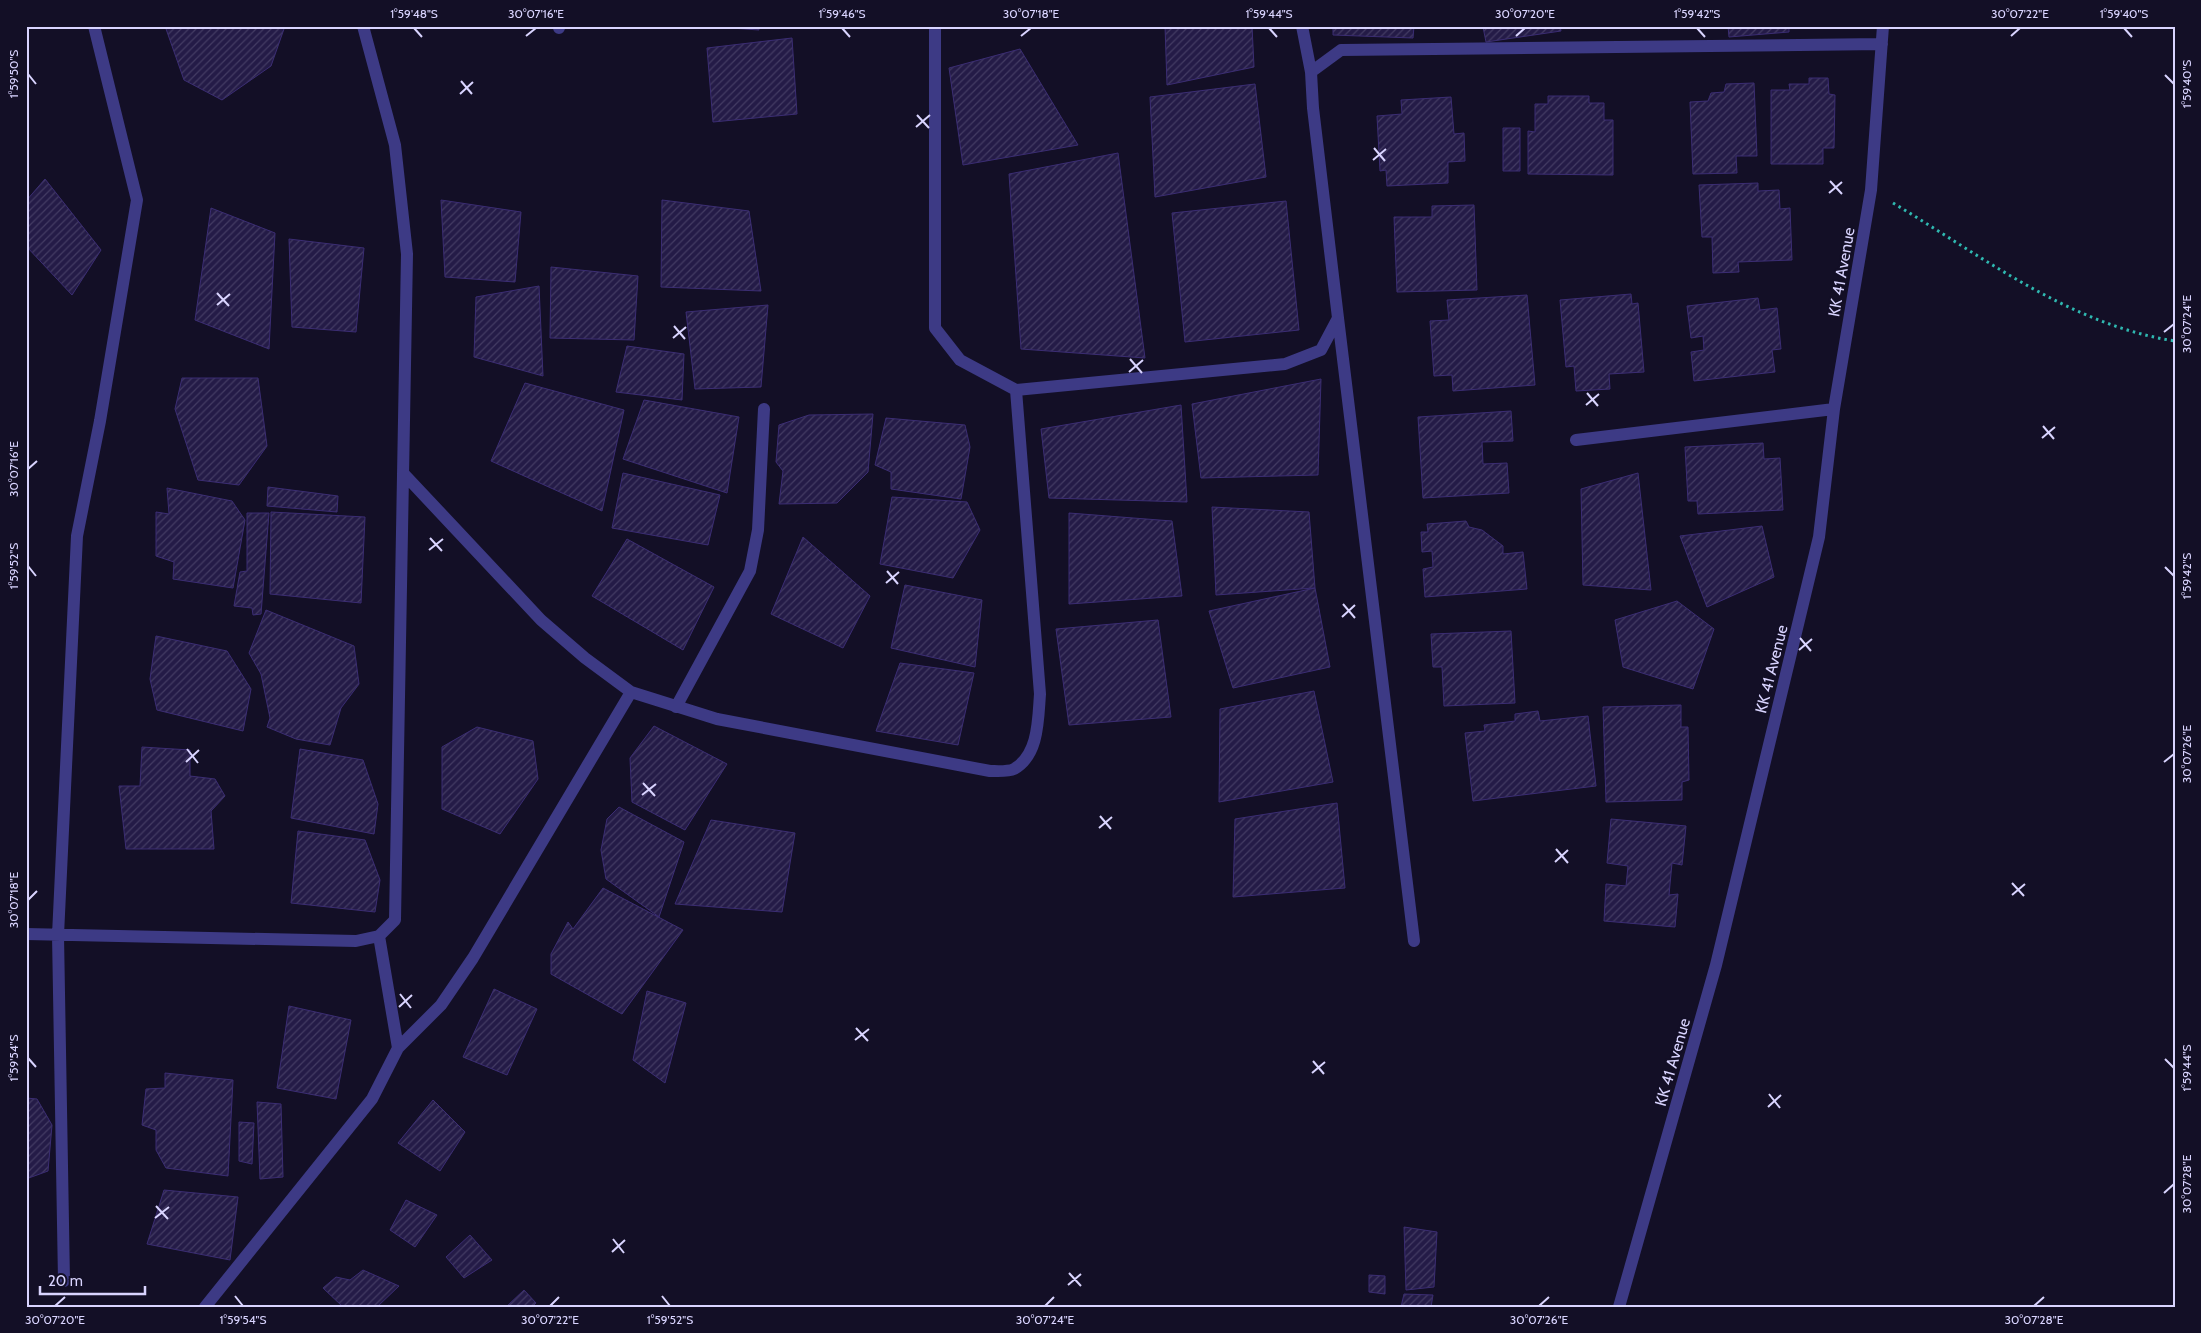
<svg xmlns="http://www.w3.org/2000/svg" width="2201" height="1333" font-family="Cabin,sans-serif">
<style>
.building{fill:url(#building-hatch);stroke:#3b2d73}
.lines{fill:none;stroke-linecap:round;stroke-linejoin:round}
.path{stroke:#2fb8b0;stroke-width:3;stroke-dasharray:2.5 4;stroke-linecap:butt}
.street{stroke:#3d3a85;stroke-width:12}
.ticks{fill:none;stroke:#d9d4ff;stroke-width:2}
.labels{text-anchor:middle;stroke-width:4;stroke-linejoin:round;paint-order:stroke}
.street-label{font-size:16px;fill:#d9d4ff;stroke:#130f26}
.neatline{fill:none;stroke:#d9d4ff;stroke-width:2}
.ticks-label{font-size:12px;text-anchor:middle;fill:#d9d4ff}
</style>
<defs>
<pattern id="building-hatch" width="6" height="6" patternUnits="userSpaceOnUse" patternTransform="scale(1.25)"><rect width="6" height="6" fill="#241b47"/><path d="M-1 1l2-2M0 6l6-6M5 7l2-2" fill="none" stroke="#433b63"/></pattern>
</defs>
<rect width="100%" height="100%" fill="#130f26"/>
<path class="building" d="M 165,26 L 285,26 L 271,66 L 222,100 L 184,80 Z
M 703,26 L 759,26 L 759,30 Z
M 1165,26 L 1252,26 L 1254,67 L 1167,85 Z
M 1333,26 L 1414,26 L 1413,38 L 1333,35 Z
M 1475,26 L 1560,26 L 1561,31 L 1486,42 L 1483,27 L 1475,28 Z
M 1728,26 L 1789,26 L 1789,32 L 1729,37 Z
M 792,38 L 797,114 L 713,122 L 707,48 Z
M 1020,49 L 1078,145 L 963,165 L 949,68 Z
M 1809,78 L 1828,78 L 1829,94 L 1835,95 L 1834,148 L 1823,148 L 1823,164 L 1771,164 L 1771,90 L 1790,90 L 1789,84 L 1809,84 Z
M 1754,83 L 1757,156 L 1736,156 L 1737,173 L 1693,174 L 1690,102 L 1708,101 L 1711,93 L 1724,92 L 1726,84 Z
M 1255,84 L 1266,177 L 1155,197 L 1150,97 Z
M 1548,96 L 1589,96 L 1589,103 L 1604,103 L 1604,120 L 1613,120 L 1613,175 L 1528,174 L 1528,131 L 1535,132 L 1535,104 L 1548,104 Z
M 1451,97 L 1454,134 L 1464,133 L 1465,161 L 1448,162 L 1448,183 L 1387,186 L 1386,170 L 1380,171 L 1377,116 L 1402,114 L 1401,100 Z
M 1503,128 L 1520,128 L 1520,171 L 1503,171 Z
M 1118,153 L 1145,358 L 1021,349 L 1009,174 Z
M 45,179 L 101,250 L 72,295 L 26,246 L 26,201 Z
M 1758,183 L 1758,191 L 1779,190 L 1780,209 L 1790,208 L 1792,260 L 1738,262 L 1739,272 L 1713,273 L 1712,237 L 1702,237 L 1699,185 Z
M 441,200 L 521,212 L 515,282 L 445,277 Z
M 662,200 L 749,211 L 761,291 L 661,287 Z
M 1286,201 L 1299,330 L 1185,342 L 1172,213 Z
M 1474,205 L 1477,290 L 1397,292 L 1394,217 L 1432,217 L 1432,206 Z
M 211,208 L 275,233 L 269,349 L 195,320 Z
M 289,239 L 364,248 L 356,332 L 292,327 Z
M 551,267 L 638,276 L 634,340 L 550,338 Z
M 539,286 L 543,376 L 474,357 L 476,297 Z
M 1631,294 L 1632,304 L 1638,303 L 1644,372 L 1609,374 L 1610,389 L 1576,391 L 1574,366 L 1566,367 L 1560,300 Z
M 1527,295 L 1535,385 L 1453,391 L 1452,375 L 1434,376 L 1430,321 L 1449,320 L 1447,300 Z
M 1758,298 L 1760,310 L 1777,308 L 1781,349 L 1772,350 L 1775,372 L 1694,381 L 1691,352 L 1704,350 L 1703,336 L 1691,338 L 1687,306 Z
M 768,305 L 761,387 L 695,389 L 686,312 Z
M 627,346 L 684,354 L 682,400 L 616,392 Z
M 182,378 L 258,378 L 267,446 L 239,485 L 198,480 L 175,409 Z
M 1321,379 L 1318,475 L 1201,478 L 1192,404 Z
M 525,383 L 624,410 L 602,511 L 491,461 Z
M 644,400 L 739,417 L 727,493 L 623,459 Z
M 1181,405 L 1187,502 L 1049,498 L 1041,429 Z
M 1511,411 L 1513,441 L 1482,442 L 1483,464 L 1507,463 L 1509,493 L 1423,498 L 1418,417 Z
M 873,414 L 868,472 L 837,503 L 779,504 L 783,471 L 776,462 L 779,425 L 809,415 Z
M 886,418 L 965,425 L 970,447 L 961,499 L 891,489 L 891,472 L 875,465 Z
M 1763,443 L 1764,459 L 1780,458 L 1783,510 L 1698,514 L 1697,501 L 1688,501 L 1685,447 Z
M 623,473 L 720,495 L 708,545 L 612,528 Z
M 1638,473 L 1651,590 L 1583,585 L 1581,489 Z
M 268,487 L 338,496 L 337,512 L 267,506 Z
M 167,488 L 232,501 L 245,520 L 233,588 L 173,579 L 174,562 L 156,556 L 156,512 L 169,514 Z
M 892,497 L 967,502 L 980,530 L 953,578 L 880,564 Z
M 1212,507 L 1309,512 L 1315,588 L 1216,595 Z
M 271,512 L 365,517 L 361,603 L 270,594 Z
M 247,513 L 269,513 L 261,614 L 253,615 L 252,608 L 234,606 L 240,572 L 247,571 Z
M 1069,513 L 1172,521 L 1182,596 L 1069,604 Z
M 1466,521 L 1469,527 L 1482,530 L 1503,546 L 1503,554 L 1523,552 L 1527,589 L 1425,597 L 1423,569 L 1433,567 L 1432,551 L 1422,552 L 1421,532 L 1428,532 L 1427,524 Z
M 1762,526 L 1774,577 L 1707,607 L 1680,536 Z
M 803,537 L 870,596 L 843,648 L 771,614 Z
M 627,539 L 714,587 L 683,650 L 592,596 Z
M 905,585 L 982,600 L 975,667 L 891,648 Z
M 1315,588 L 1330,667 L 1233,688 L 1209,611 Z
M 1677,601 L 1714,629 L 1693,689 L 1623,667 L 1615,620 Z
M 266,610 L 354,646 L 359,684 L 341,708 L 330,745 L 296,739 L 267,727 L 270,718 L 261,674 L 249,653 Z
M 1158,620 L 1171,717 L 1069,725 L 1056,629 Z
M 1511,631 L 1515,703 L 1444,706 L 1442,667 L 1433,667 L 1431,634 Z
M 156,636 L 227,651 L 251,689 L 243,731 L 157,710 L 150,679 Z
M 900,663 L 974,673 L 958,745 L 876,731 Z
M 1314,691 L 1333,782 L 1219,802 L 1220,709 Z
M 1681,705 L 1681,727 L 1688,727 L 1689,780 L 1682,782 L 1682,800 L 1606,802 L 1603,707 Z
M 1538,711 L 1540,721 L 1588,716 L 1596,786 L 1473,801 L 1465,733 L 1485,731 L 1484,725 L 1515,721 L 1515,714 Z
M 654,726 L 727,764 L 685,830 L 632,802 L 630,758 Z
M 477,727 L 533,741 L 538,779 L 500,834 L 442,809 L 442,747 Z
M 142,747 L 190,750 L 190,776 L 215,779 L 225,796 L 211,811 L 214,849 L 126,849 L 119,786 L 140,786 Z
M 300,749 L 363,760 L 378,804 L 374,834 L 291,818 Z
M 1337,803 L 1345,888 L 1233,897 L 1235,819 Z
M 619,807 L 684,842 L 659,917 L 606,879 L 601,850 L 607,819 Z
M 1611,819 L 1686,826 L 1682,865 L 1672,863 L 1669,895 L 1678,894 L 1675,927 L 1604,921 L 1606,884 L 1626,886 L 1628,866 L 1607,863 Z
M 711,820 L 795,833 L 782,912 L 675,904 Z
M 298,831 L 365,840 L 380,880 L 375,912 L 291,903 Z
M 603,888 L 683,930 L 622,1014 L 551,974 L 551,954 L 568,922 L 573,929 Z
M 494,989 L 537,1009 L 507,1075 L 463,1057 Z
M 647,991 L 686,1003 L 665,1083 L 633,1060 Z
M 289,1006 L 351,1020 L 336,1099 L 277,1088 Z
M 165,1073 L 233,1080 L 228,1176 L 166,1168 L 156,1150 L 156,1130 L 142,1125 L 146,1089 L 165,1088 Z
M 26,1098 L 37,1099 L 52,1125 L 48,1171 L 26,1179 Z
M 433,1100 L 465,1132 L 440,1171 L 398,1143 Z
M 257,1102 L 281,1104 L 283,1177 L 260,1179 Z
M 239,1122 L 254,1123 L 252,1164 L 239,1161 Z
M 164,1190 L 238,1197 L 230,1260 L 147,1244 Z
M 406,1200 L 437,1215 L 415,1247 L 390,1230 Z
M 1404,1227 L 1437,1232 L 1434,1287 L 1406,1290 Z
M 470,1235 L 492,1260 L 464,1278 L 446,1257 Z
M 363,1270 L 399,1286 L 377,1307 L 343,1307 L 323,1288 L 336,1277 L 350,1280 Z
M 1369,1275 L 1385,1276 L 1385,1294 L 1369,1292 Z
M 524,1290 L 536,1303 L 532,1307 L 506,1307 Z
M 1404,1294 L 1433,1295 L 1431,1307 L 1401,1307 Z"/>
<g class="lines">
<path class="path" d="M 1893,203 C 1982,256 2070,325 2175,341"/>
<path class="street" d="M 559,26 L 559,28
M 935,26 L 935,328 L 960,360 L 1016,390 L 1285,364 L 1321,350 L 1338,318 L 1313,108 L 1311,72 L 1341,50 L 1882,44
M 1302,26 L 1311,72
M 1338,318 L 1414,941
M 1576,440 L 1834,409
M 403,473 L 541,620 L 585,658 L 631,692 L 717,719 L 990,771 C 997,771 1008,772 1014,769 C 1039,755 1038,719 1040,694 L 1016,390
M 676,707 L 750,571 L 758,530 L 764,409
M 26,934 L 356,941 L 379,936 L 395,920 L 407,254 L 395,145 L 363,26
M 398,1048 L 441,1005 L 473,958 L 631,692
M 64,1281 L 58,935 L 77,536 L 100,421 L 137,200 L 94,26
M 205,1307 L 372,1099 L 398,1048 L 379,936
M 1619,1307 L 1716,965 L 1819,537 L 1834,409 L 1871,190 L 1883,26"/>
</g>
<path class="ticks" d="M 414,28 L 422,37M 842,28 L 850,37M 1269,28 L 1277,37M 1697,28 L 1705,37M 2124,28 L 2132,37M 526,36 L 536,28M 1021,36 L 1031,28M 1516,36 L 1525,28M 2011,36 L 2020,28M 28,74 L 36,84M 2165,75 L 2174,84M 461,81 L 472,94M 460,94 L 473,82M 917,115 L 929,128M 916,127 L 930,115M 1374,148 L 1385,161M 1373,160 L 1386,149M 1830,181 L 1842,194M 1829,193 L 1842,182M 217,293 L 229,306M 217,305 L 230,294M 674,326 L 685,339M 2164,332 L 2174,324M 673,338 L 686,327M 1130,359 L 1142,373M 1129,372 L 1143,360M 1587,393 L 1598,406M 1586,405 L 1599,394M 2043,426 L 2054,439M 2042,438 L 2055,427M 28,469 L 37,461M 430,538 L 442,551M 429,550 L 443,539M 28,566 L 36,576M 2165,567 L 2174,576M 887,571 L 898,584M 886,583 L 899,572M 1343,604 L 1355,618M 1342,617 L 1355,605M 1800,638 L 1811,651M 1799,650 L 1812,639M 187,749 L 198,763M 186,762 L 199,750M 2164,762 L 2174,754M 643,783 L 655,796M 642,795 L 656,784M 1100,816 L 1111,829M 1099,828 L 1112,817M 1556,849 L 1568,863M 1555,862 L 1568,850M 2012,883 L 2024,896M 2012,895 L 2025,884M 28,900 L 37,891M 400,994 L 411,1008M 399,1007 L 412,995M 856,1028 L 868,1041M 855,1040 L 869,1029M 28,1058 L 36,1067M 2165,1059 L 2174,1068M 1313,1061 L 1324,1074M 1312,1073 L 1325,1062M 1769,1094 L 1780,1108M 1768,1107 L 1781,1095M 2164,1193 L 2174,1184M 156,1206 L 168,1219M 155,1218 L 169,1207M 613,1239 L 624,1253M 612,1252 L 625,1240M 1069,1273 L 1081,1286M 1068,1285 L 1081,1274M 235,1296 L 243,1306M 662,1296 L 670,1306M 55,1306 L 65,1297M 550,1306 L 559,1297M 1045,1306 L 1054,1297M 1539,1306 L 1549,1297M 2034,1306 L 2044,1297"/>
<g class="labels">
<g class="street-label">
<text transform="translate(1841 272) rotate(-80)" y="6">KK 41 Avenue</text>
<text transform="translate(1771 669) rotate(-76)" y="6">KK 41 Avenue</text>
<text transform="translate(1672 1062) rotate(-74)" y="6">KK 41 Avenue</text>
</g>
</g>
<rect width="2201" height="1333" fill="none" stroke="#130f26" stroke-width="55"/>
<path d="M40 1286v8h105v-8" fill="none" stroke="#d9d4ff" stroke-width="2.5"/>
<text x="48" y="1286" font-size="15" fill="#d9d4ff" stroke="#130f26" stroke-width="4" paint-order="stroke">20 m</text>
<rect x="28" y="28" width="2146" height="1278" class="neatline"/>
<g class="ticks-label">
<text x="414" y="18">1°59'48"S</text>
<text x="536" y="18">30°07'16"E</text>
<text x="842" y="18">1°59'46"S</text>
<text x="1031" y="18">30°07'18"E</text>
<text x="1269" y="18">1°59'44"S</text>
<text x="1525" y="18">30°07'20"E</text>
<text x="1697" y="18">1°59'42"S</text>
<text x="2020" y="18">30°07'22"E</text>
<text x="2124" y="18">1°59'40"S</text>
<text transform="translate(14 74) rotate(-90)" y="4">1°59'50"S</text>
<text transform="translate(2187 84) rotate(-90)" y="4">1°59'40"S</text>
<text transform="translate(2187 324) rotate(-90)" y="4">30°07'24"E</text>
<text transform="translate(14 469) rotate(-90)" y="4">30°07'16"E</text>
<text transform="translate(14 566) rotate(-90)" y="4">1°59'52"S</text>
<text transform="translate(2187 576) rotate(-90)" y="4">1°59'42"S</text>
<text transform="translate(2187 754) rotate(-90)" y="4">30°07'26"E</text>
<text transform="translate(14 900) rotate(-90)" y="4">30°07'18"E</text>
<text transform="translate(14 1058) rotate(-90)" y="4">1°59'54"S</text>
<text transform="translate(2187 1068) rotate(-90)" y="4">1°59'44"S</text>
<text transform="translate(2187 1184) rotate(-90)" y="4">30°07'28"E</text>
<text x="55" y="1324">30°07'20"E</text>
<text x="243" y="1324">1°59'54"S</text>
<text x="550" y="1324">30°07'22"E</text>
<text x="670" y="1324">1°59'52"S</text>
<text x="1045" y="1324">30°07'24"E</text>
<text x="1539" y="1324">30°07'26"E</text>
<text x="2034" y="1324">30°07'28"E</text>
</g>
</svg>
